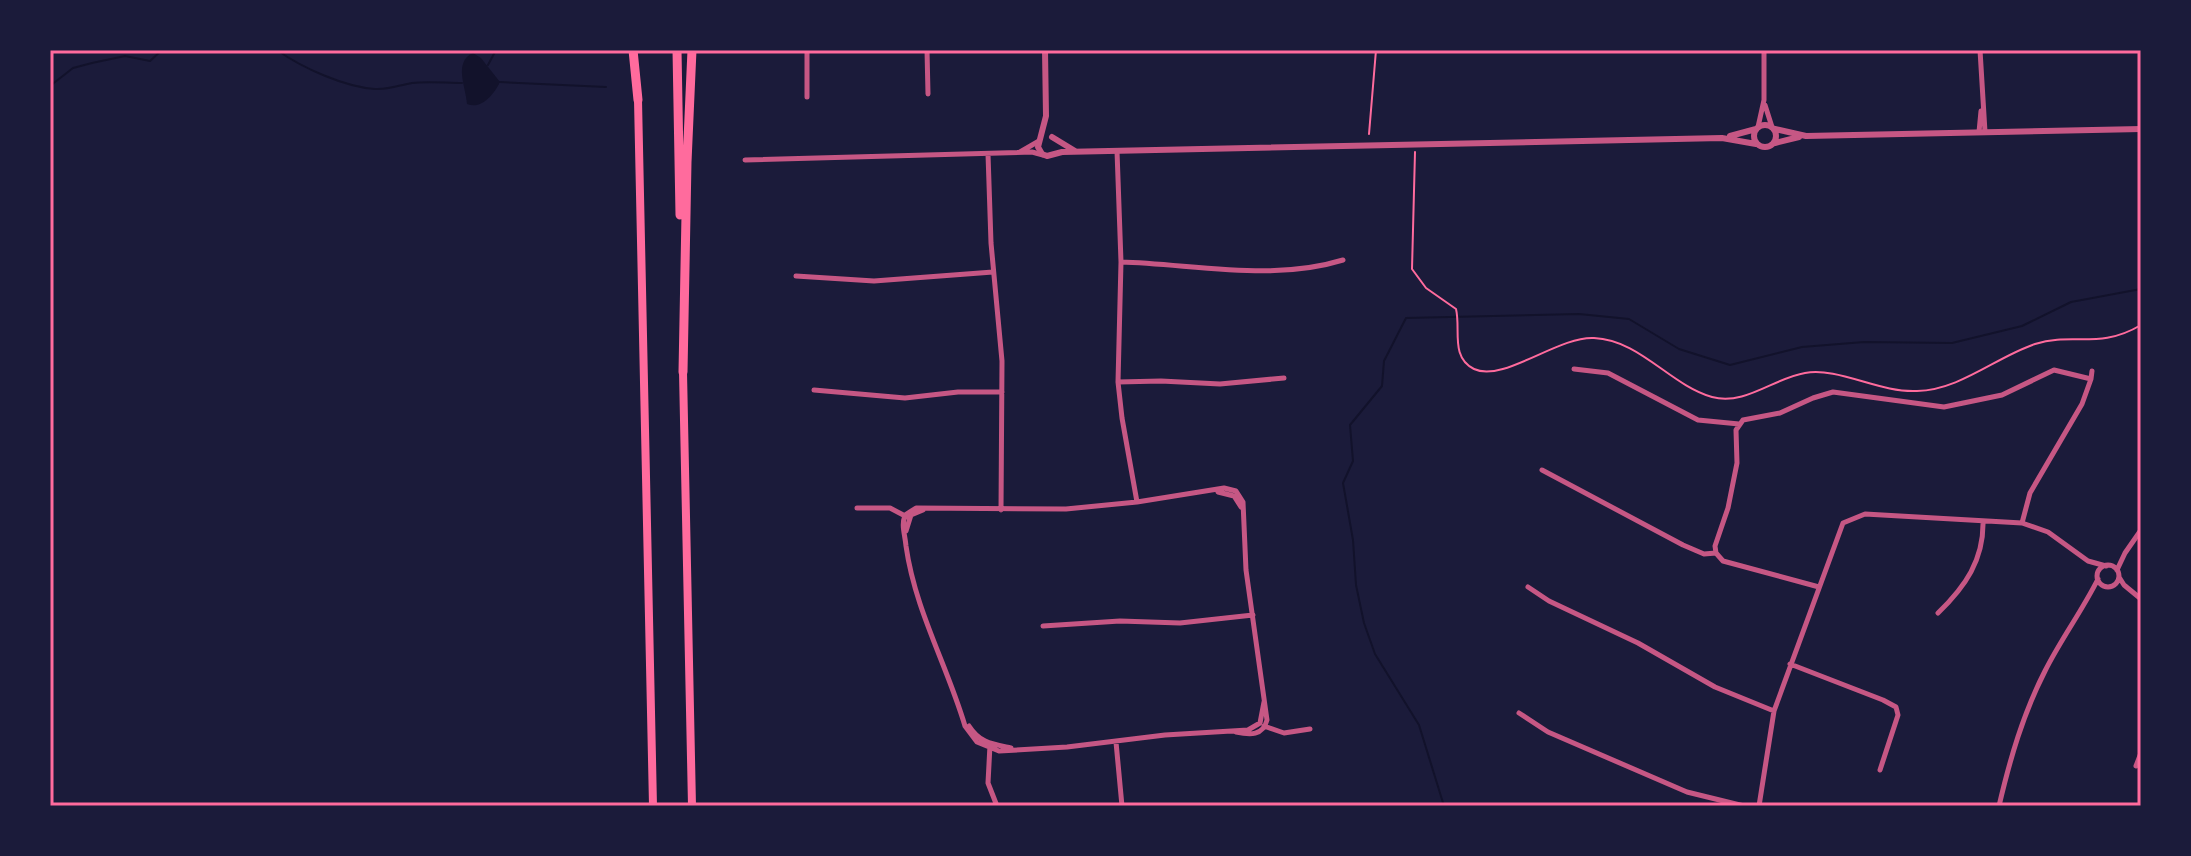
<svg xmlns="http://www.w3.org/2000/svg" width="2191" height="856" font-family="Inter,sans-serif">
<style>
.water{fill:#12122b}
.lines{fill:none;stroke-linecap:round;stroke-linejoin:round}
.stream{stroke:#12122b;stroke-width:2}
.path{stroke:#ff6b9d;stroke-width:2}
.minor{stroke:#c65784;stroke-width:5}
.tertiary{stroke:#c65784;stroke-width:6}
.trunk{stroke:#ff6b9d;stroke-width:8}
.motorway{stroke:#ff6b9d;stroke-width:9}
.neatline{fill:none;stroke:#ff6b9d;stroke-width:3}
</style>
<rect width="100%" height="100%" fill="#1b1b3a"/>
<path class="water" d="M 473,53 L 481,58 L 500,82 C 494,94 482,110 467,104 C 466,87 453,62 473,53 Z"/>
<g class="lines">
<path class="stream" d="M 277,50 C 302,68 345,87 375,89 C 388,90 400,85 412,83 C 428,81 446,83 462,83
M 488,65 L 496,50
M 500,82 L 606,87
M 50,86 L 73,68 L 92,63 L 125,56 L 150,61 L 162,50
M 1444,806 L 1419,725 L 1375,654 L 1364,623 L 1356,585 L 1353,540 L 1343,483 L 1353,461 L 1350,425 L 1382,386 L 1384,361 L 1406,318 L 1579,314 L 1629,319 L 1679,349 L 1730,365 L 1802,347 L 1864,342 L 1952,343 L 2022,326 L 2071,302 L 2141,289"/>
<path class="path" d="M 1369,134 L 1376,50
M 1415,152 L 1412,269 L 1426,288 L 1456,309 C 1461,329 1450,357 1474,369 C 1503,383 1558,336 1594,338 C 1640,340 1670,385 1712,397 C 1745,406 1774,378 1805,373 C 1839,367 1879,393 1917,391 C 1960,390 1996,357 2035,344 C 2073,332 2099,350 2141,325"/>
<path class="minor" d="M 807,50 L 807,97
M 927,50 L 928,94
M 1980,50 L 1985,132
M 1765,105 L 1772,127
M 1758,127 L 1764,100 L 1764,50
M 1979,132 L 1981,111
M 1117,151 L 1121,262 L 1118,382 L 1122,418 L 1137,502
M 1020,152 L 1039,141
M 988,154 L 991,243 L 1002,361 L 1001,510
M 745,160 L 1032,152 L 1043,155
M 1121,262 C 1193,264 1272,282 1343,260
M 796,276 L 874,281 L 993,272
M 1574,369 L 1608,373 L 1698,420 L 1739,424
M 2091,379 L 2092,371
M 1118,382 L 1161,381 L 1220,384 L 1284,378
M 814,390 L 905,398 L 958,392 L 1002,392
M 1542,470 L 1683,545 L 1704,554 L 1716,553
M 1218,492 L 1234,496 L 1241,507
M 857,508 L 890,508 L 909,518
M 906,531 L 911,515 L 923,510
M2097 576a11 11 0 1 1 22 0a11 11 0 1 1-22 0Z
M 2117,570 L 2125,553 L 2141,530
M 2119,577 L 2124,585 L 2141,599
M 1528,587 L 1549,601 L 1638,643 L 1715,687 L 1774,711
M 1819,587 L 1723,561 L 1716,553 L 1715,546 L 1728,508 L 1737,463 L 1736,430 L 1743,420 L 1780,413 L 1813,398 L 1833,392 L 1944,407 L 2002,395 L 2054,370 L 2091,379 L 2082,404 L 2030,493 L 2022,523
M 1938,613 C 1965,587 1984,560 1983,521
M 1043,626 L 1120,621 L 1180,623 L 1253,615
M 1790,664 L 1883,700 L 1896,707 L 1898,715 L 1880,770
M 1519,713 L 1548,732 L 1687,792 L 1744,806
M 969,726 C 980,743 992,744 1011,748
M 1264,726 L 1284,733 L 1310,729
M 1236,732 C 1250,735 1263,736 1267,720 L 1246,570 L 1243,502 L 1236,491 L 1224,488 L 1137,502 L 1066,509 L 916,508 L 905,515 C 901,526 905,534 906,546 C 915,610 947,665 965,726 L 977,742 L 999,751 L 1067,747 L 1165,735 L 1248,730 L 1260,723 L 1264,702
M 1116,742 L 1122,806
M 990,745 L 988,783 L 997,806
M 2136,766 L 2141,753
M 1759,806 L 1774,711 L 1843,523 L 1865,514 L 2022,523 L 2048,532 L 2088,561 L 2106,566
M 1999,806 C 2010,759 2023,714 2045,671 C 2061,639 2082,611 2098,579"/>
<path class="tertiary" d="M 1045,50 L 1046,116 L 1038,147 L 1042,154 L 1047,156 L 1062,152 L 1722,138 L 1756,144
M1754 136a11 11 0 1 1 22 0a11 11 0 1 1-22 0Z
M 1775,129 L 1806,136 L 2141,129
M 1730,136 L 1756,129
M 1052,137 L 1075,151
M 1775,143 L 1799,137"/>
<path class="trunk" d="M 638,100 L 653,806
M 683,372 L 692,806"/>
<path class="motorway" d="M 633,50 L 638,100
M 677,50 L 680,215
M 683,372 L 687,162 L 692,50"/>
</g>
<rect width="2191" height="856" fill="none" stroke="#1b1b3a" stroke-width="104"/>
<rect x="52" y="52" width="2087" height="752" class="neatline"/>
</svg>
